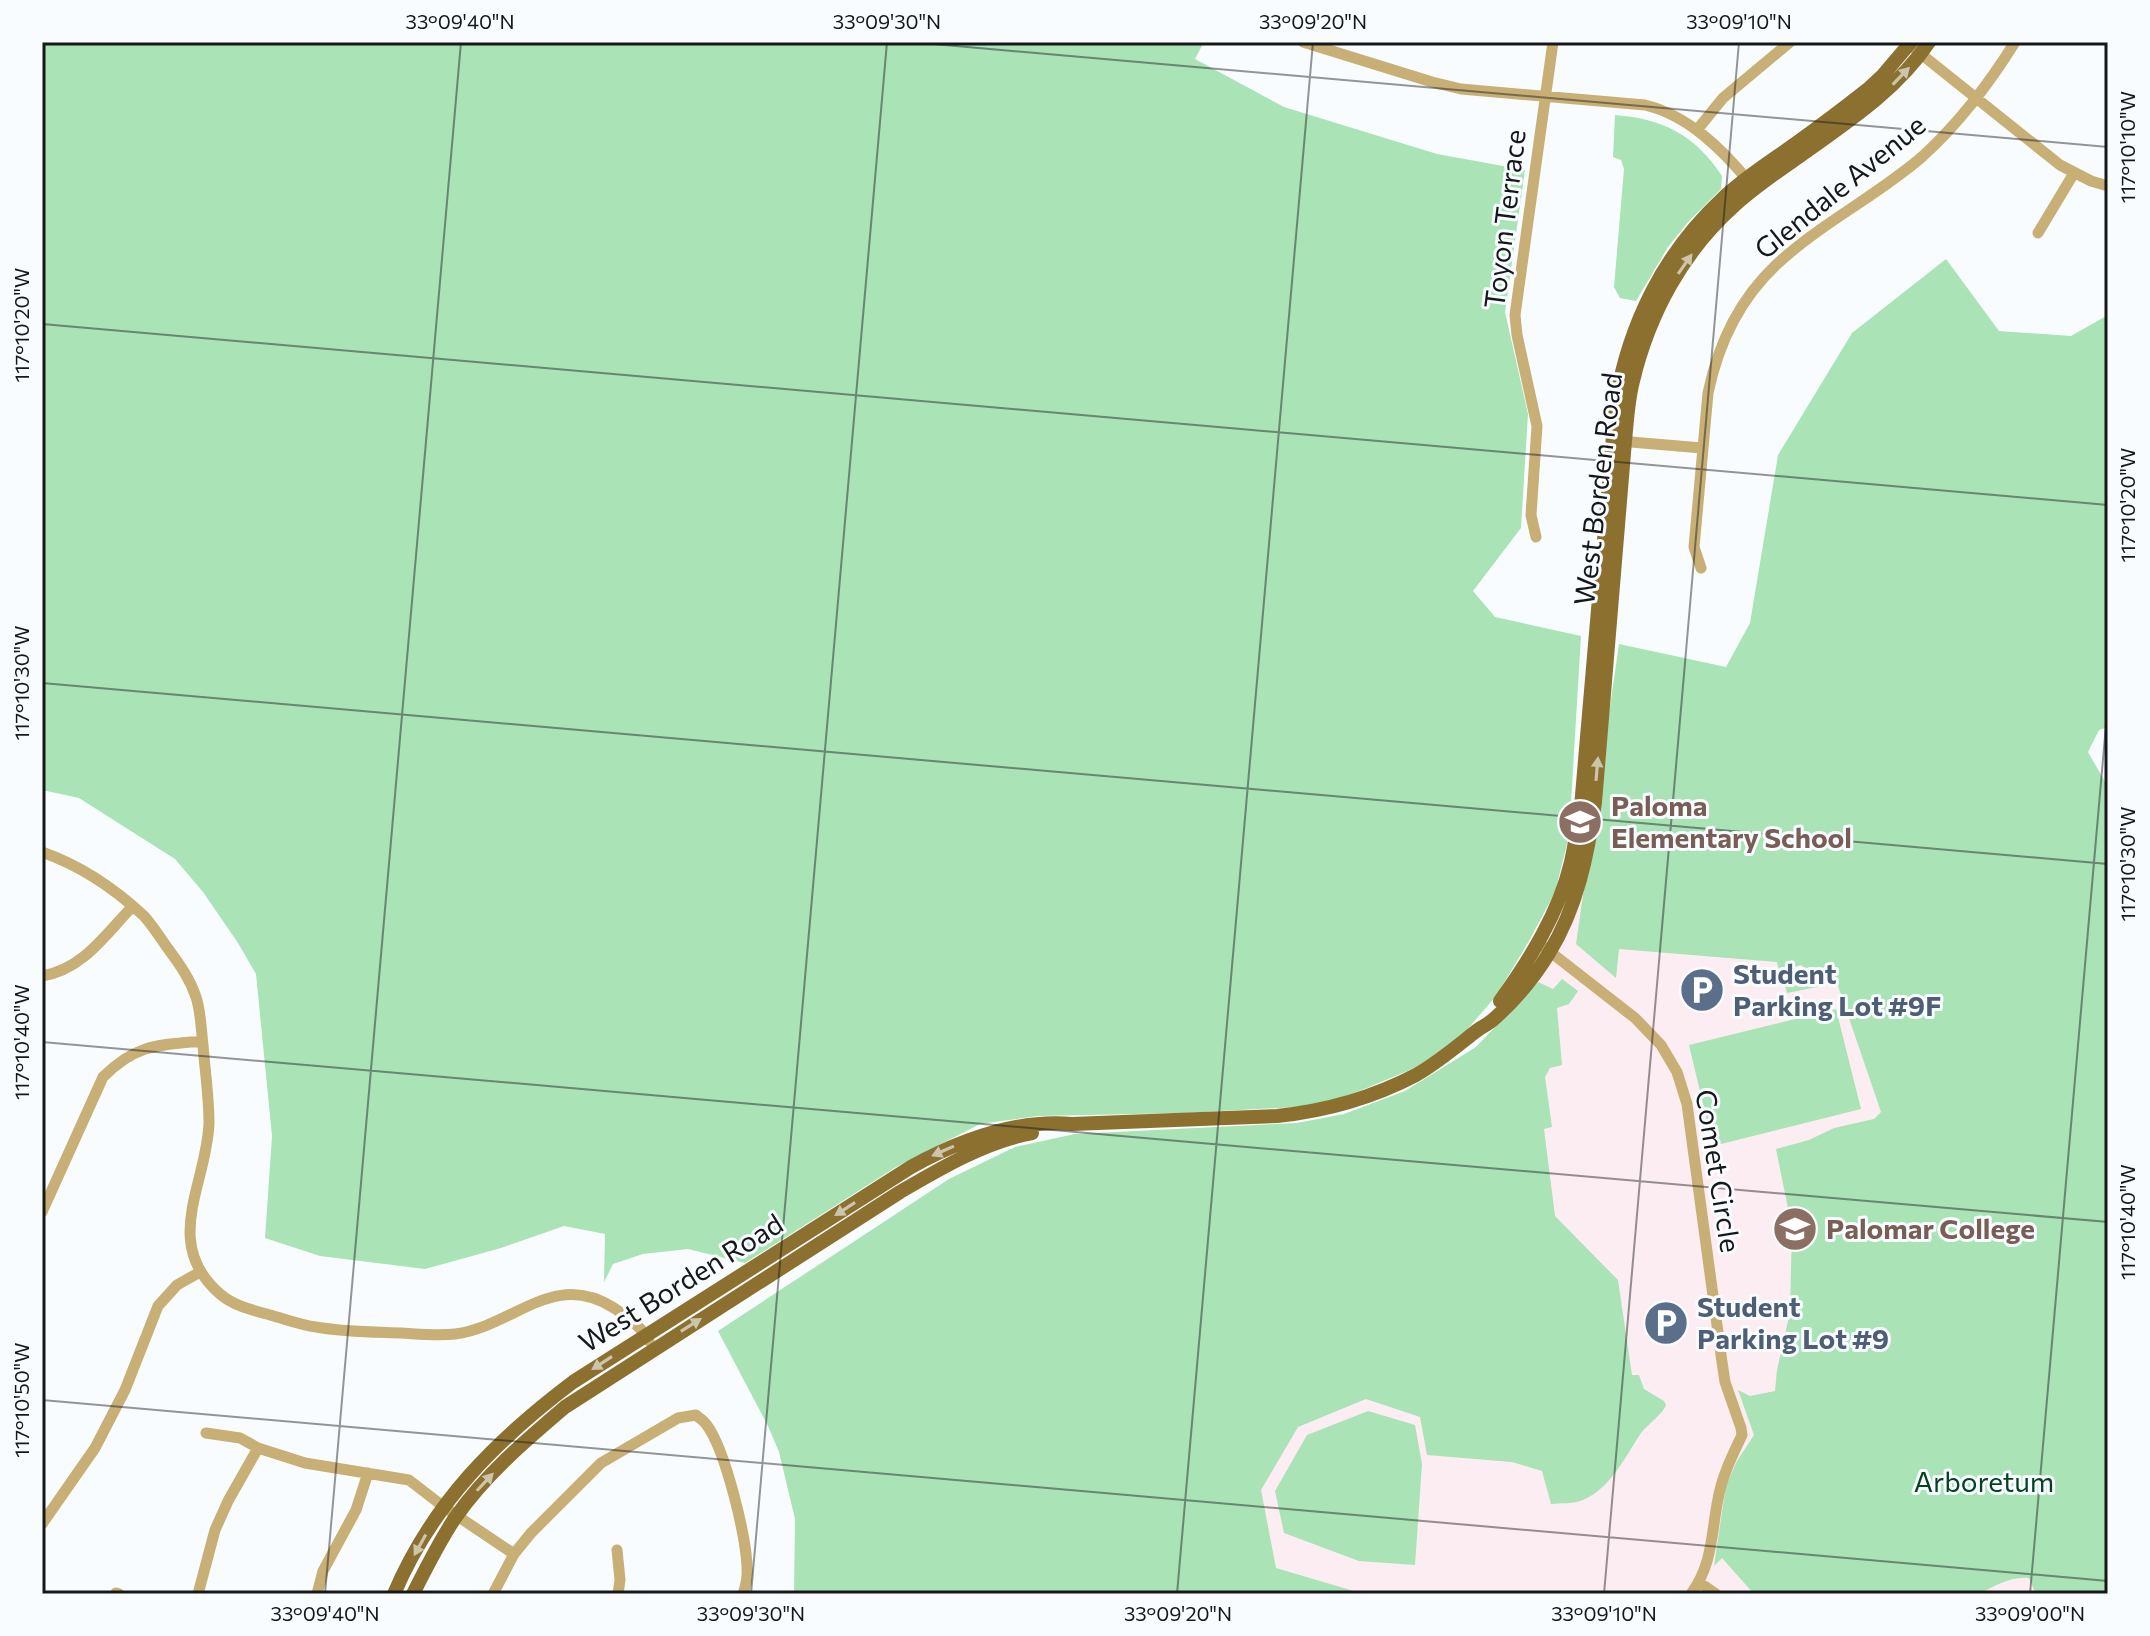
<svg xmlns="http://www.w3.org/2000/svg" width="2150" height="1636" font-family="Commissioner,sans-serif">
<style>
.education{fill:#fcedf2}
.green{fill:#a9e3b6}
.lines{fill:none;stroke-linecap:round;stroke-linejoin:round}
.minor{stroke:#c7af76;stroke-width:11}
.major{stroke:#8b702f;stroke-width:14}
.oneway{fill:#cdc4ac}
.ticks{fill:none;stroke:#161719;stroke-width:2;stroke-opacity:0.45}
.labels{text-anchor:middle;stroke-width:6;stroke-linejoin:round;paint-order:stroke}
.street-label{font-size:28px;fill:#161719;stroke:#f9fcff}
.education-label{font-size:28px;font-weight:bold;fill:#785e54;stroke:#f9fcff;text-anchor:start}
.service-label{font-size:28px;font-weight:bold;fill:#4e5e75;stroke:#f9fcff;text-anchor:start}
.park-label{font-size:28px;fill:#03431e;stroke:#f9fcff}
.neatline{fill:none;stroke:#161719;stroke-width:3}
.ticks-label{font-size:20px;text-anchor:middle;fill:#161719}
</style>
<rect width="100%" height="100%" fill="#f9fcff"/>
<path class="education" d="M 1570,892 L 2006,944 L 2108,1594 L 966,1594 L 1474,1306 L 1510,995 L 1535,961 L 1549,938 Z"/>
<path class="green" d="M 42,42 L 1204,42 L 1195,59 L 1284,107 L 1437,154 L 1525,170 L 1505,312 L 1528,414 L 1521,528 L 1473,591 L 1495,617 L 1581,636 L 1569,836 L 1555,892 L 1529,941 L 1496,996 L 1465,1032 L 1419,1066 L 1362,1090 L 1316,1106 L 1183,1113 L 1038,1116 L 980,1124 L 896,1167 L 745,1263 L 688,1249 L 643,1254 L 613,1264 L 604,1282 L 605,1234 L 564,1226 L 501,1248 L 425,1269 L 320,1256 L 265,1238 L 272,1136 L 256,974 L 238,943 L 203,892 L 175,859 L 79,798 L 42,790 Z
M 1615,115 C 1664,119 1695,135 1722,176 L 1721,189 L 1689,221 L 1668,247 L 1636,301 L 1620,298 L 1614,287 L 1624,169 L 1621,160 L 1613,157 Z
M 1946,259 L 1999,331 L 2071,336 L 2108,315 L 2108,727 L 2099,730 L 2088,752 L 2108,787 L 2108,1594 L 2035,1592 L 2029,1578 C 2011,1576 1994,1586 1979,1594 L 1754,1594 L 1722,1558 L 1714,1566 L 1726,1485 L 1737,1461 L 1754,1435 L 1738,1390 L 1750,1396 L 1775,1391 L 1777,1370 L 1790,1312 L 1792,1228 L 1776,1149 L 1809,1140 L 1834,1128 L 1874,1119 L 1881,1112 L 1837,983 L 1787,993 L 1784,983 L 1806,977 L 1802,965 L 1779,971 L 1777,962 L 1619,949 L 1616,978 L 1576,944 L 1619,644 L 1726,667 L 1750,623 L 1778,455 L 1852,333 Z
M 1562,979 L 1578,991 L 1569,1004 L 1557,1008 L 1562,1065 L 1550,1068 L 1545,1077 L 1552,1127 L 1544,1129 L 1555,1216 L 1618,1280 L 1632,1375 L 1639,1375 L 1644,1389 L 1664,1401 L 1666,1405 C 1662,1415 1649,1423 1641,1433 C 1625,1457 1611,1488 1583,1500 C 1574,1504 1561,1503 1551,1504 L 1542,1471 L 1512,1462 L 1427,1455 L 1420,1417 L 1366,1399 L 1298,1427 L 1261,1490 L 1276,1568 L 1364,1594 L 794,1594 L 795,1519 L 779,1452 L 768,1426 L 718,1331 L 949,1179 L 1015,1147 L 1075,1134 L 1297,1123 L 1344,1114 L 1405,1091 L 1476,1047 L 1538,982 L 1553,989 Z
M 1836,1009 L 1861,1109 L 1713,1146 L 1689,1045 Z
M 1368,1411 L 1415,1425 L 1422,1464 L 1415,1565 L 1359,1561 L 1284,1533 L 1275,1491 L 1307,1435 Z"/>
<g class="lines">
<path class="minor" d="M 1303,42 L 1432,82 L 1461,89 L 1645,105 C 1688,115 1723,150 1750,183
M 1916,50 L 2060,165 L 2091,181 L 2108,186
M 1697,130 L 1723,98 L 1790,42
M 2038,233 L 2074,173
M 1619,441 L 1702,448
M 1536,537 L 1531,515 L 1537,426 L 1517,335 L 1515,315 L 1553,42
M 1701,568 L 1694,547 L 1708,393 C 1718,345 1740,299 1776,265 C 1821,223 1877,196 1923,156 C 1960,122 1989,84 2015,42
M 42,852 C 79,865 115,889 144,916 C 153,926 161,939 169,950 C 180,965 190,979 196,997 C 201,1012 201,1029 203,1045 C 205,1071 209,1097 209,1123 C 207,1184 161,1243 220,1294 C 234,1306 252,1310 270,1315 C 285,1319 301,1325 316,1327 C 344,1332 373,1332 401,1333 C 419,1334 437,1336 455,1334 C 515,1326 553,1269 614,1308 C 627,1317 642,1327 649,1341
M 1544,947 L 1635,1018 L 1661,1045 L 1677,1072 L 1687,1104 L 1722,1362 L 1725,1382 L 1741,1428 L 1742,1435 C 1732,1456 1722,1476 1718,1499 C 1711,1534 1713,1564 1691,1594
M 42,976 C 82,970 105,935 132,907
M 42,1212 L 103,1077 C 136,1044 158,1045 202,1041
M 206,1433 L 240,1438 L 258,1448 L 305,1463 L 409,1480 L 444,1507 L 514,1554
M 42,1524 L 95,1448 L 125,1390 L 158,1306 L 177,1285 L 200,1272
M 617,1550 L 620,1580 L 618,1594
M 1700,1583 L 1716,1594
M 116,1593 L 119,1594
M 198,1594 L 215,1530 L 228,1501 L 258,1448
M 317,1594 L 323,1571 L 356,1510 L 368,1473
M 493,1594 L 514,1554 L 531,1533 L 601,1463 L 678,1418 L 696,1415 C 699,1418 703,1420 706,1424 C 725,1448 749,1544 747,1575 C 747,1581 745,1588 743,1594"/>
<path class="major" d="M 1500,1001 C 1530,959 1559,913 1571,862 C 1575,844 1578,825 1581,807 L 1616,401 C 1629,324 1664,253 1722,199 C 1744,178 1770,162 1795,144 C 1820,126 1844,108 1868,89 L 1883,75 L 1911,42
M 394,1594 C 432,1504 496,1440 573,1382 L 911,1167 C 960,1140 1015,1119 1072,1124 L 1277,1116 C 1325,1111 1372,1098 1416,1075 C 1437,1063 1456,1047 1475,1032 C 1481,1027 1489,1024 1495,1018 C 1515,1000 1535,976 1549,953 C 1577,908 1588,854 1595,802 L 1625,441 C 1627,421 1628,400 1633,381 C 1649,314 1683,251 1735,205 C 1757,185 1783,168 1807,151 C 1852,119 1898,88 1929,42
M 413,1594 C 426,1568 439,1542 455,1518 C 485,1475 525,1441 565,1407 L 900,1192 C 941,1168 985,1142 1032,1133"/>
</g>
<defs><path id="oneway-solid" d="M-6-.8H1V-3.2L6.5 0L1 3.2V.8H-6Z" transform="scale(2)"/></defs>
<g class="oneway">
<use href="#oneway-solid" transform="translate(1901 76) rotate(-46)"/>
<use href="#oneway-solid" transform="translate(1685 264) rotate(-55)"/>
<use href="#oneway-solid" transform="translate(1597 769) rotate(-85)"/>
<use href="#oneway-solid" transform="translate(943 1151) rotate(156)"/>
<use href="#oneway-solid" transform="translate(845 1209) rotate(147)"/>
<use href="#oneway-solid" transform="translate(691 1325) rotate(-32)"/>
<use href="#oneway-solid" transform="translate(602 1363) rotate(147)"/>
<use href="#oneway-solid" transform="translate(485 1482) rotate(-47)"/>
<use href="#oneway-solid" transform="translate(420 1545) rotate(119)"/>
</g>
<path class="ticks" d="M 911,42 L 2108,147M 42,324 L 2108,505M 42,683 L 2108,864M 42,1042 L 2108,1222M 42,1400 L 2108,1581M 325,1594 L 461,42M 751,1594 L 887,42M 1177,1594 L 1313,42M 1604,1594 L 1739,42M 2030,1594 L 2108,702"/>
<defs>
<g id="school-disc" transform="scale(2.3)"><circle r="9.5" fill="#8d6e63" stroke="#f9fcff"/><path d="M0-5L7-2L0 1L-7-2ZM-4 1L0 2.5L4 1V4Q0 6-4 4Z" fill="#fff"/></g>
<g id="parking-disc" transform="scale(2.3)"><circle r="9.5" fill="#5c6f8a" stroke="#f9fcff"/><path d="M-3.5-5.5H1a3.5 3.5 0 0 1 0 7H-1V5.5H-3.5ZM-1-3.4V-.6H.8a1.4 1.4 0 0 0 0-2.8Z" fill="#fff"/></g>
<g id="university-disc" transform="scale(2.3)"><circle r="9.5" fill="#8d6e63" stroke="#f9fcff"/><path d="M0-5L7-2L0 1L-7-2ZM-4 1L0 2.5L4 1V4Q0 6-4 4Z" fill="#fff"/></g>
</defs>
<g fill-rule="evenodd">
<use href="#school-disc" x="1580" y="822"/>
<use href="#parking-disc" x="1702" y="990"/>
<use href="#university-disc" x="1795" y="1229"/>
<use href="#parking-disc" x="1666" y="1323"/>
</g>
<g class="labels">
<g class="street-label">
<text transform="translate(1840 187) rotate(-39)" y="10">Glendale Avenue</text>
<text transform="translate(1505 219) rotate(-83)" y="10">Toyon Terrace</text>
<text transform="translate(1598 489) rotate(-83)" y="10">West Borden Road</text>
<text transform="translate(1718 1171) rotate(81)" y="10">Comet Circle</text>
<text transform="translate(681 1283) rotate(-32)" y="10">West Borden Road</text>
</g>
<g class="education-label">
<text x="1611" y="816">Paloma<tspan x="1611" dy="32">Elementary School</tspan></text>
<text x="1826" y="1239">Palomar College</text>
</g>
<g class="service-label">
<text x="1733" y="984">Student<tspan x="1733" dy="32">Parking Lot #9F</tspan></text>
<text x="1697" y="1317">Student<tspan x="1697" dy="32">Parking Lot #9</tspan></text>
</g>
<g class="park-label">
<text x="1984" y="1492">Arboretum</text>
</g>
</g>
<rect width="2150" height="1636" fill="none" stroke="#f9fcff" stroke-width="88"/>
<rect x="44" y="44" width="2062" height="1548" class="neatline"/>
<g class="ticks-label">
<text x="460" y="29">33°09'40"N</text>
<text x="887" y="29">33°09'30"N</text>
<text x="1313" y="29">33°09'20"N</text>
<text x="1739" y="29">33°09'10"N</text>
<text transform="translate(2128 147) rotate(-90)" y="7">117°10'10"W</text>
<text transform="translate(22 325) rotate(-90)" y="7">117°10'20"W</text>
<text transform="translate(2128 505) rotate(-90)" y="7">117°10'20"W</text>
<text transform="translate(22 683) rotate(-90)" y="7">117°10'30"W</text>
<text transform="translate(2128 864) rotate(-90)" y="7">117°10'30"W</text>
<text transform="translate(22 1042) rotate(-90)" y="7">117°10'40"W</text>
<text transform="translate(2128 1222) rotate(-90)" y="7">117°10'40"W</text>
<text transform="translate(22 1400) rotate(-90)" y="7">117°10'50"W</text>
<text x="325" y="1621">33°09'40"N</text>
<text x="751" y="1621">33°09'30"N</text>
<text x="1178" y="1621">33°09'20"N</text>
<text x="1604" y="1621">33°09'10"N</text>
<text x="2030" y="1621">33°09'00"N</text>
</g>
</svg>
